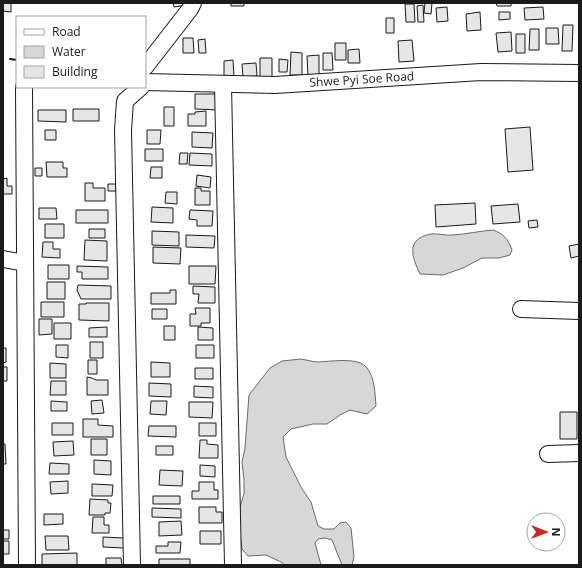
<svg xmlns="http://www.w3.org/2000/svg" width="582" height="568" font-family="'Open Sans',sans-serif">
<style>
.water{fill:#d7d7d7;stroke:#6a6a6a}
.building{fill:#e6e6e6;stroke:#1a1a1a}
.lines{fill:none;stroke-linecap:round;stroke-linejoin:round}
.minor-casing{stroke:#1a1a1a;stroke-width:18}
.minor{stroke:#fff;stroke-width:16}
.wall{stroke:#1a1a1a;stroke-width:2}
.labels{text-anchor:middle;stroke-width:3;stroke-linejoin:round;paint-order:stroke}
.street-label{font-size:12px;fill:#1a1a1a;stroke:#fff}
</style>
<rect width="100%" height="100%" fill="#fff"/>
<path class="water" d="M 493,230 C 504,234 508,239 512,250 L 510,255 L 499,258 L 482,258 L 463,268 L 443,275 L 420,274 C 412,257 405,239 431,234 C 438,233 446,236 453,235 C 467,234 480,231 493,230 Z
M 301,359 C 306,360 311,361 316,362 C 329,362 358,356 367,368 C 375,378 375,394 376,406 L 367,414 L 350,410 L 340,415 L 327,424 L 313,424 L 291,429 L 283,437 L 286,457 L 302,489 L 311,502 L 318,526 L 324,529 L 334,529 L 340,523 L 346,522 L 351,528 L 354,557 L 352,565 L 342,565 L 332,540 L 325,538 L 318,539 L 315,543 L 321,565 L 283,565 L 283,563 L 266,555 L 248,556 L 242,549 L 239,524 L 240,507 L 244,494 L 244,480 L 242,462 L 245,448 L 249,395 L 270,368 L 282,361 Z"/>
<path class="building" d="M 3,3 L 11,3 L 11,12 L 3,11 Z
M 173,3 L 188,3 L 188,5 L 174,7 Z
M 231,3 L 244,3 L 244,6 L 231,6 Z
M 425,3 L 432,3 L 431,14 L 424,13 Z
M 496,3 L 511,3 L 511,6 L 497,6 Z
M 405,4 L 414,4 L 415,22 L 406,22 Z
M 423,5 L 424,22 L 418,22 L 417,6 Z
M 447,7 L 448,21 L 437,22 L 436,8 Z
M 543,7 L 544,19 L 525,20 L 524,8 Z
M 480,12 L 481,30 L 467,31 L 466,14 Z
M 499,12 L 510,12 L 510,19 L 499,20 Z
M 386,18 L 394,18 L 394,33 L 386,33 Z
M 563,25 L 573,25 L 572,51 L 562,51 Z
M 546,28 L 558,28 L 559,44 L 546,44 Z
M 530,29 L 539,29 L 539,50 L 529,50 Z
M 511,32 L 512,51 L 498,52 L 496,33 Z
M 516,34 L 525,34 L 525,53 L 516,53 Z
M 183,38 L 193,38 L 194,53 L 183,53 Z
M 205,39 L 206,53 L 199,53 L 198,40 Z
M 412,40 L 414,61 L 399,62 L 398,41 Z
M 335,43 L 346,43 L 346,60 L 335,60 Z
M 359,49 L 360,63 L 348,63 L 348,50 Z
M 291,52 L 302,53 L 302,75 L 290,75 Z
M 323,53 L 332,53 L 333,70 L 323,70 Z
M 319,55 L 319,76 L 308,77 L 307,56 Z
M 260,58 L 272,58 L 272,81 L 260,81 Z
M 279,59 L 288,60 L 287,72 L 279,72 Z
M 233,60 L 234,77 L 224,77 L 224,61 Z
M 256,63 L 257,76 L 243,77 L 242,64 Z
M 195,94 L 219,94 L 219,110 L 195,109 Z
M 164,107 L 174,107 L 174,126 L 164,126 Z
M 73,109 L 99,109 L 99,121 L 73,121 Z
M 38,110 L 66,110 L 66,122 L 38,121 Z
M 206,111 L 206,126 L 188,126 L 188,114 L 195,114 L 195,112 Z
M 530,127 L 533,170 L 508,172 L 505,129 Z
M 45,130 L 56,130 L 56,140 L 45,140 Z
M 147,130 L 161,130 L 160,144 L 147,144 Z
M 192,132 L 213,133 L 212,148 L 192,147 Z
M 145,149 L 163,149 L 163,161 L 145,161 Z
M 180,153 L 188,153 L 187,164 L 179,164 Z
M 190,153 L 212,154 L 212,166 L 189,165 Z
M 46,162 L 63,162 L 63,168 L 67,168 L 67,177 L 47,177 Z
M 151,167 L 162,167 L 162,178 L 150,178 Z
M 35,168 L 42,168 L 42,176 L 35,176 Z
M 197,175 L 211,177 L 210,188 L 196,186 Z
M 7,178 L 7,186 L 12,186 L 12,194 L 3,194 L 3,179 Z
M 85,183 L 93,183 L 93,188 L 105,188 L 105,201 L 85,201 Z
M 108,184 L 116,184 L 116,191 L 108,191 Z
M 195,188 L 201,188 L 201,191 L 210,191 L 210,205 L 195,205 Z
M 166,192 L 177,192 L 177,204 L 165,203 Z
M 475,203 L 476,224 L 436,227 L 435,205 Z
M 518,204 L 520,222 L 493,224 L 491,206 Z
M 152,207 L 173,208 L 173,223 L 151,222 Z
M 39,208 L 56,208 L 57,219 L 39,219 Z
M 76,210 L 108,210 L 108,223 L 76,223 Z
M 190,210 L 213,211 L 212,226 L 197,226 L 197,220 L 189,219 Z
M 537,220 L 538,227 L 529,228 L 528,221 Z
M 45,224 L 64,224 L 64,238 L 45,238 Z
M 89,229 L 105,229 L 105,238 L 89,238 Z
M 152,231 L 179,232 L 179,246 L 152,245 Z
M 186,235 L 215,236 L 214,248 L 186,247 Z
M 85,240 L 107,241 L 107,261 L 84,260 Z
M 43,242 L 53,242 L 53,249 L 60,249 L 60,258 L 42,257 Z
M 579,244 L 579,256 L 571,258 L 569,246 Z
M 153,247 L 181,248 L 180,264 L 153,263 Z
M 48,265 L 69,265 L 69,279 L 48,279 Z
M 77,266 L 108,267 L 108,279 L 82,279 L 82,272 L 77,272 Z
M 189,266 L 216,266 L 215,284 L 189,284 Z
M 47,282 L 65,282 L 65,299 L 47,299 Z
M 78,285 L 111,286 L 111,299 L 81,299 L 77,290 Z
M 193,286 L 215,287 L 215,303 L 198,303 L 199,294 L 193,294 Z
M 170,290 L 176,290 L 176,304 L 151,304 L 151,293 L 170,293 Z
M 41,302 L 64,302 L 64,317 L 41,317 Z
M 86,303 L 109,303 L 109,321 L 79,320 L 79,304 L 86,304 Z
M 195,308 L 210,308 L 210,323 L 201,323 L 201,326 L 190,326 L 190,314 L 196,314 Z
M 152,309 L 167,309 L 167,319 L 152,319 Z
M 39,319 L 52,319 L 52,334 L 39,335 Z
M 54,323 L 71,323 L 71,339 L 54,339 Z
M 164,326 L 175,326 L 175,340 L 164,340 Z
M 107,327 L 107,337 L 89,337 L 89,328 Z
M 198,327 L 213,328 L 213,340 L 198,340 Z
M 90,342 L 103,342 L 103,358 L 90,358 Z
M 56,345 L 68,345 L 68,358 L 56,357 Z
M 196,345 L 214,345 L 214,358 L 196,358 Z
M 3,348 L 6,348 L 6,362 L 3,363 Z
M 88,360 L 97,360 L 97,374 L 88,374 Z
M 151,362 L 170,363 L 170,377 L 151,377 Z
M 50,363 L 66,364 L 66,378 L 50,378 Z
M 3,367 L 7,367 L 7,381 L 3,381 Z
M 195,368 L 213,368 L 213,379 L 195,379 Z
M 87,377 L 92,378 L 96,380 L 108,380 L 108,395 L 87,395 Z
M 51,381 L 66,381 L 66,395 L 50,395 Z
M 149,383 L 171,384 L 171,397 L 149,396 Z
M 194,386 L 213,387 L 213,398 L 194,397 Z
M 102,400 L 104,413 L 92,414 L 91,401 Z
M 51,401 L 67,402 L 67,411 L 51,411 Z
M 151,401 L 167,401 L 166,415 L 150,414 Z
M 189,402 L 213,402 L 212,418 L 189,417 Z
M 560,412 L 577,412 L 577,439 L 560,439 Z
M 83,419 L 98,419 L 98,425 L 113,426 L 113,437 L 83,437 Z
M 52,423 L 73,423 L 73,435 L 52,435 Z
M 199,423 L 216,423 L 216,436 L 199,436 Z
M 149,426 L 176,426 L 176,437 L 148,436 Z
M 91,439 L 107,439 L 107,455 L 91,455 Z
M 200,440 L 207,440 L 207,444 L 218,445 L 218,458 L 199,458 Z
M 73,441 L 74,455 L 54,456 L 53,442 Z
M 3,444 L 5,444 L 6,464 L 3,464 Z
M 156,446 L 173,446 L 173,455 L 156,455 Z
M 94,460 L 111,461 L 111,475 L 94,474 Z
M 50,463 L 69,464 L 69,474 L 49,474 Z
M 200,465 L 215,466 L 215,477 L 200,476 Z
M 160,470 L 183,471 L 182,486 L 159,485 Z
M 68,481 L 68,493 L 51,494 L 50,482 Z
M 199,482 L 214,482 L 214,490 L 218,490 L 218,499 L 192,499 L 192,491 L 199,491 Z
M 92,484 L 113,485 L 112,496 L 92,496 Z
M 153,496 L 180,496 L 180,504 L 153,504 Z
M 90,499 L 108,500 L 108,503 L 111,503 L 110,513 L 105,513 L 105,515 L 89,515 Z
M 199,507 L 216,507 L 216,512 L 222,512 L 222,523 L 199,523 Z
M 152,508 L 181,509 L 181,518 L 152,517 Z
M 44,514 L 63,514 L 63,524 L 44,525 Z
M 93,517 L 104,517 L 104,525 L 109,525 L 109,533 L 92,533 Z
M 181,521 L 182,535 L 159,536 L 159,522 Z
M 3,530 L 9,530 L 9,539 L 3,539 Z
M 200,531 L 221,531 L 221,544 L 200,544 Z
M 45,536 L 68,536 L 69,550 L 46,550 Z
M 103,537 L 124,538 L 124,548 L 103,547 Z
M 3,541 L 9,541 L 9,554 L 3,554 Z
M 168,542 L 181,542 L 180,553 L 156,553 L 156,546 L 168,546 Z
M 77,553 L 77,565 L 42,565 L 42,554 Z
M 106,558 L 121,558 L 122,565 L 106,565 Z
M 159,559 L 190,559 L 190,565 L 159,565 Z"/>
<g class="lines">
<g class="minor-casing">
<g id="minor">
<path d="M 145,67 L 190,9 L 193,3"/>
<path id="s1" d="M 145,82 L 275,85 L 481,72 L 579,73"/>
<path d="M 223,85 L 233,565"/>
<path d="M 24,87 L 27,565"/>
<path d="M 3,259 L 25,263"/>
<path d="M 521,309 L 579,311"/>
<path d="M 548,454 L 579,453"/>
<path d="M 132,565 L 123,130 L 125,101 L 141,87"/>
</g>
</g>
<use href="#minor" class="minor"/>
<path class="wall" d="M 10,59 L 17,60"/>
</g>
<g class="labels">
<g class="street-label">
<text dy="4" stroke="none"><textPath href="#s1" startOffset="217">Shwe Pyi Soe Road</textPath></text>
</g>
</g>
<rect width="582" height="568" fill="none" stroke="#1a1a1a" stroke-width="8"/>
<rect x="16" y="16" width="130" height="72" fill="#ffffff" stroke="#a3a3a3"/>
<rect x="24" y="29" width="20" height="6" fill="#ffffff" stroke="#a3a3a3"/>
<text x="52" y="36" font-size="12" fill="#1a1a1a">Road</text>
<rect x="24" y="46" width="20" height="12" fill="#d7d7d7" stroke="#a3a3a3"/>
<text x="52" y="56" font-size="12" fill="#1a1a1a">Water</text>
<rect x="24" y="66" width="20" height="12" fill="#e6e6e6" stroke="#a3a3a3"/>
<text x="52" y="76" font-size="12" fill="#1a1a1a">Building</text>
<g transform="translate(546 532) rotate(90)"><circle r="19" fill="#ffffff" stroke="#a3a3a3"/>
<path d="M0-3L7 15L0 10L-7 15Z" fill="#c62828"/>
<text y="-6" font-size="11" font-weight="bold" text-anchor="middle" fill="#1a1a1a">N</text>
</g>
</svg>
